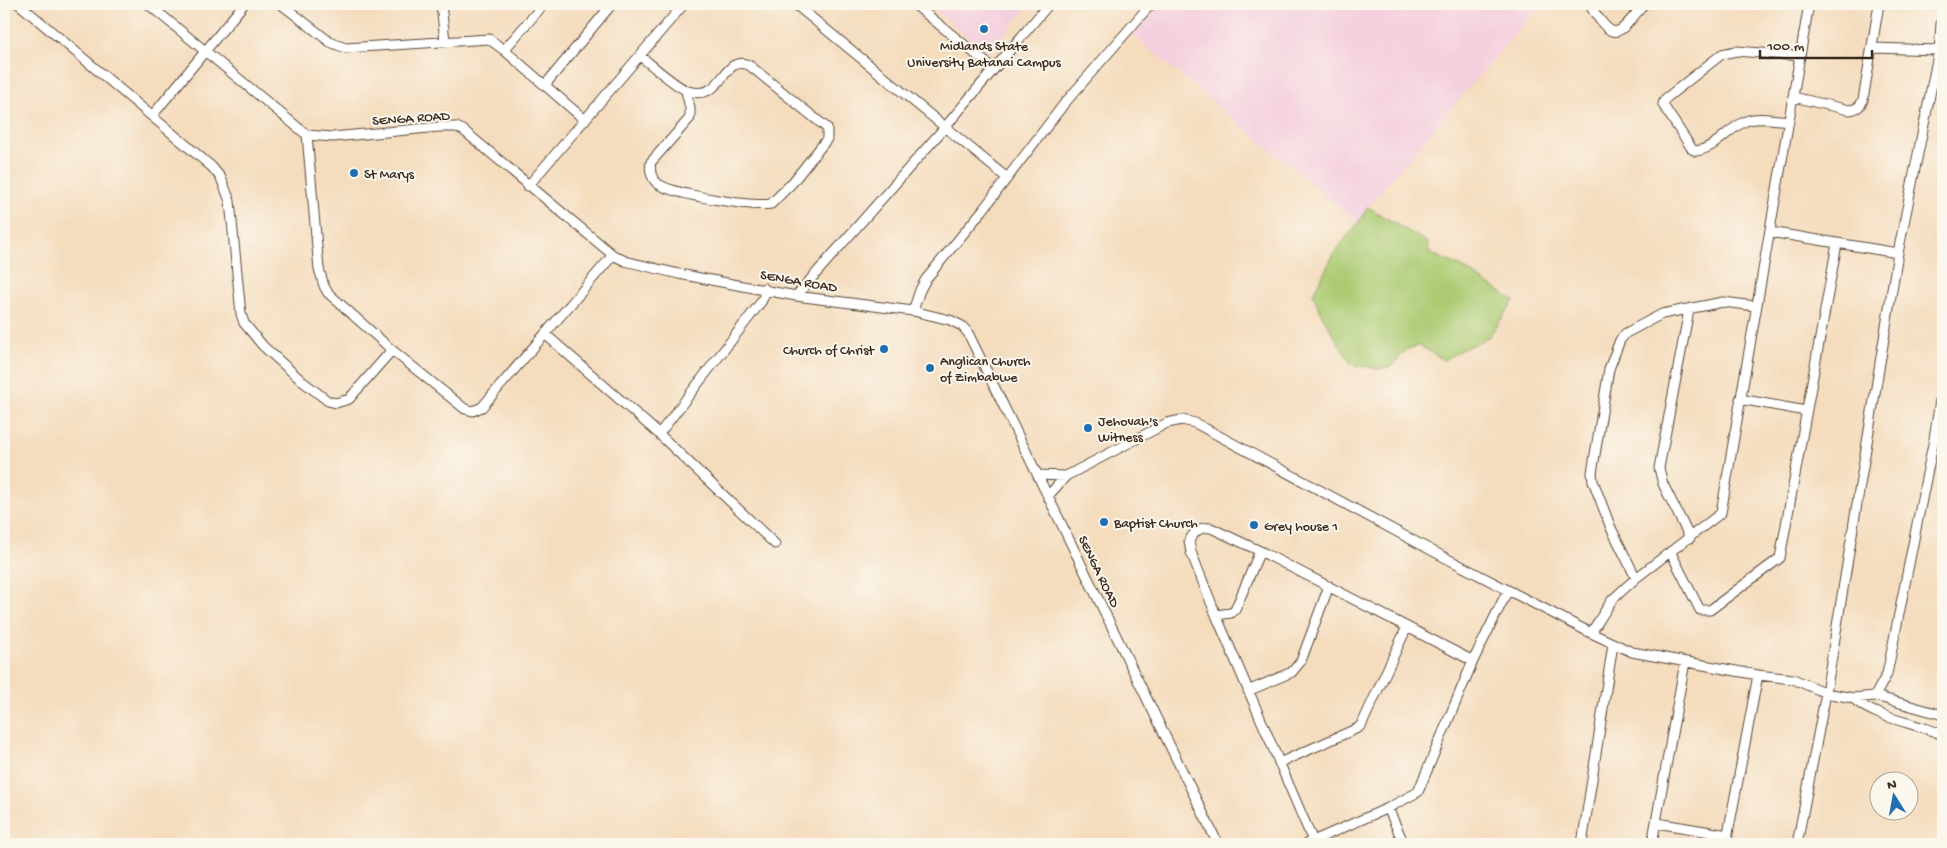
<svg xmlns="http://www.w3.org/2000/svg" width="1947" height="848" font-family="'Gochi Hand',sans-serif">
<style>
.built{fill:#f4cfde}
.green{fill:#accb72;stroke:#747a48}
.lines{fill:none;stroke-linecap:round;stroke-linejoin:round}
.street-casing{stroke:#574536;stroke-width:11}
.street{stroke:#fff;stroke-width:9}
.poi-dot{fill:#1f6fb2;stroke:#fbf7ec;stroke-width:2}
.labels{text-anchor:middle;stroke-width:4;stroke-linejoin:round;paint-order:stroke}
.poi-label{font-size:14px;fill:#3b2a1e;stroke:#fbf7ec;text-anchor:start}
.street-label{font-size:14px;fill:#3b2a1e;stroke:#fbf7ec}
</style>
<rect width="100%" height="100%" fill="#fbf7ec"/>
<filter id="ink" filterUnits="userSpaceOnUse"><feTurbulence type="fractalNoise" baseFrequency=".02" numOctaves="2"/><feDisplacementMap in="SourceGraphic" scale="10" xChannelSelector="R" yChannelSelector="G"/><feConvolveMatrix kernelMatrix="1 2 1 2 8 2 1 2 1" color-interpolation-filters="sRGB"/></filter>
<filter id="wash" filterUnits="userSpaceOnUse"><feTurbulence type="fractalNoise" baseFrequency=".0096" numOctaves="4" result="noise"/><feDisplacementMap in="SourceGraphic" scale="20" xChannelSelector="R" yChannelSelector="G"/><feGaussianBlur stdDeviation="1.12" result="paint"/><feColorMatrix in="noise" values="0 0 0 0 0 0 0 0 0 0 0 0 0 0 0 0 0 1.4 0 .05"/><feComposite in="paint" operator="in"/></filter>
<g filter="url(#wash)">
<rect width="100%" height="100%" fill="#f4dcbd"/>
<path class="built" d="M 928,4 L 1030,4 L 988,53 Z
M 1160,4 L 1540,4 L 1368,207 L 1358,223 L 1133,35 Z"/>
<path class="green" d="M 1368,207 L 1428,243 L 1429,253 L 1460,266 L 1514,301 L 1488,338 L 1461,350 L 1444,360 L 1420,346 L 1407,349 L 1392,366 L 1378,369 L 1351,364 L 1322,315 L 1313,294 L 1336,250 L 1358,223 Z"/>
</g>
<g filter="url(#ink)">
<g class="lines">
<g class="street-casing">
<path id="street" d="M 19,4 L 212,167 L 221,178 L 230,201 L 241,314 L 244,323 L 263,346 L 302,381 L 328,401 L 336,403 L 349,399 L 392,350
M 148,4 L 307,135 L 333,137 L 439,127 L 456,127 L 463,130 L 613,255 L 625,261 L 679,274 L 796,296 L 913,311 L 950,320 L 962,326 L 968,333 L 1218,844
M 281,4 L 330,42 L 345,48 L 489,39 L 504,50 L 585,120
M 441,4 L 445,41
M 795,4 L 1007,178
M 914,4 L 994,69
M 1589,4 C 1615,45 1617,36 1644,4
M 1872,48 L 1939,50
M 504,50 L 544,4
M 640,56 C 651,64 677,88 688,91 C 725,102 721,54 749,65 L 827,128 L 827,139 L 792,183 L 771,204 C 752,207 677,195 660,185 C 652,181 649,171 651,162 L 690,118 L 690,108 L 686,91
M 545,85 L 612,4
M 1793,97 L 1849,110 C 1857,109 1860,107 1863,100 L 1879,4
M 152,116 L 244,4
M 1789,121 C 1776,120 1757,116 1746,121 C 1727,129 1717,148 1696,151 L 1692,149 L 1665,108 L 1663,104 L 1665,99 L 1722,54 L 1736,51 L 1799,56
M 307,135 L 319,269 L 324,286 L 328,293 L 392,350 L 465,409 L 473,411 L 482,407 L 613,255
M 528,186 L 684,4
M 1770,232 L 1898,253
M 796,296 L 946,126 L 1049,4
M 1689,310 L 1659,468 L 1663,484 L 1690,538
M 913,311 L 920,290 L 926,279 L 982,211 L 1064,104 L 1151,4
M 545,334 L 659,434 L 775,544
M 1740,399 L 1806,411
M 659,434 L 761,302 L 764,296 L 764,288
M 1038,475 L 1066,476 L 1167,423 L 1182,420 L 1195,423 L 1442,556 L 1591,633 L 1632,652 L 1758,675 L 1793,679 L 1826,693 L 1853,698 L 1875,696 L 1943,715
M 1048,496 L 1066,476
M 1671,553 L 1700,610 L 1710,610 L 1780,558 L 1837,244
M 1636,578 L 1611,528 L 1593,481 L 1592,473 L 1609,369 L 1620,340 L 1626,333 L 1662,314 L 1723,302 L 1755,306
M 1216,615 L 1231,613 L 1235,610 L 1260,551
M 1591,633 L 1612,600 L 1636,578 L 1721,513 L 1809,4
M 1248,691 L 1292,672 L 1301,661 L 1329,586
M 1875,696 L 1887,674 L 1934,439 L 1943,381
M 1853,698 C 1872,718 1918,723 1943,735
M 1279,763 L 1358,728 L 1362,724 L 1407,627
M 1388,808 L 1404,844
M 1657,823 L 1728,835
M 1313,841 L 1216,615 L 1191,552 L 1189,541 C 1195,531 1199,527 1211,528 L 1260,551 L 1473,661
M 1306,844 L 1388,808 L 1418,792 L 1473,661 L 1508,590
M 1582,844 L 1613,644
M 1652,844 L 1685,662
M 1726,844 L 1758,675
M 1797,844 L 1826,693 L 1898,253 L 1939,50 L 1941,24 L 1943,16"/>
</g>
<use href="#street" class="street"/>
</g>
</g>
<g class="poi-dot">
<circle cx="984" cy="29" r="5"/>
<circle cx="354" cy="173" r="5"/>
<circle cx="884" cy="349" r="5"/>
<circle cx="930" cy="368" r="5"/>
<circle cx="1088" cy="428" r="5"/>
<circle cx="1104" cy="522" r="5"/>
<circle cx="1254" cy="525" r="5"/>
</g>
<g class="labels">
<g class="poi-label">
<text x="984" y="50" text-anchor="middle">Midlands State<tspan x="984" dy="16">University Batanai Campus</tspan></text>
<text x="364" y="178">St Marys</text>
<text x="874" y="354" text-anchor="end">Church of Christ</text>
<text x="940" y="365">Anglican Church<tspan x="940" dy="16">of Zimbabwe</tspan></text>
<text x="1098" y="425">Jehovah's<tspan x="1098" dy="16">Witness</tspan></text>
<text x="1114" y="527">Baptist Church</text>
<text x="1264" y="530">Grey house 1</text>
</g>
<g class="street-label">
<text transform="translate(411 117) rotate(-4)" y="5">SENGA ROAD</text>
<text transform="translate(799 280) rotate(10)" y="5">SENGA ROAD</text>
<text transform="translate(1100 571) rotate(64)" y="5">SENGA ROAD</text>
</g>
</g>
<rect width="1947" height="848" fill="none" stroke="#fbf7ec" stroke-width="20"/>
<g transform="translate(1894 796) rotate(349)"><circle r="24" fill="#fbf7ec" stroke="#aea59a"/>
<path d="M0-4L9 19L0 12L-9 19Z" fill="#1f6fb2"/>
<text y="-8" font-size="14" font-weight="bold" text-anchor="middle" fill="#3b2a1e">N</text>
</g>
<path d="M1760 50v8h112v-8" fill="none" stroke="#3b2a1e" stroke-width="2.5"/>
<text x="1767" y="50" font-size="15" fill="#3b2a1e" stroke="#fbf7ec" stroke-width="4" paint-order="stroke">100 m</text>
</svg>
